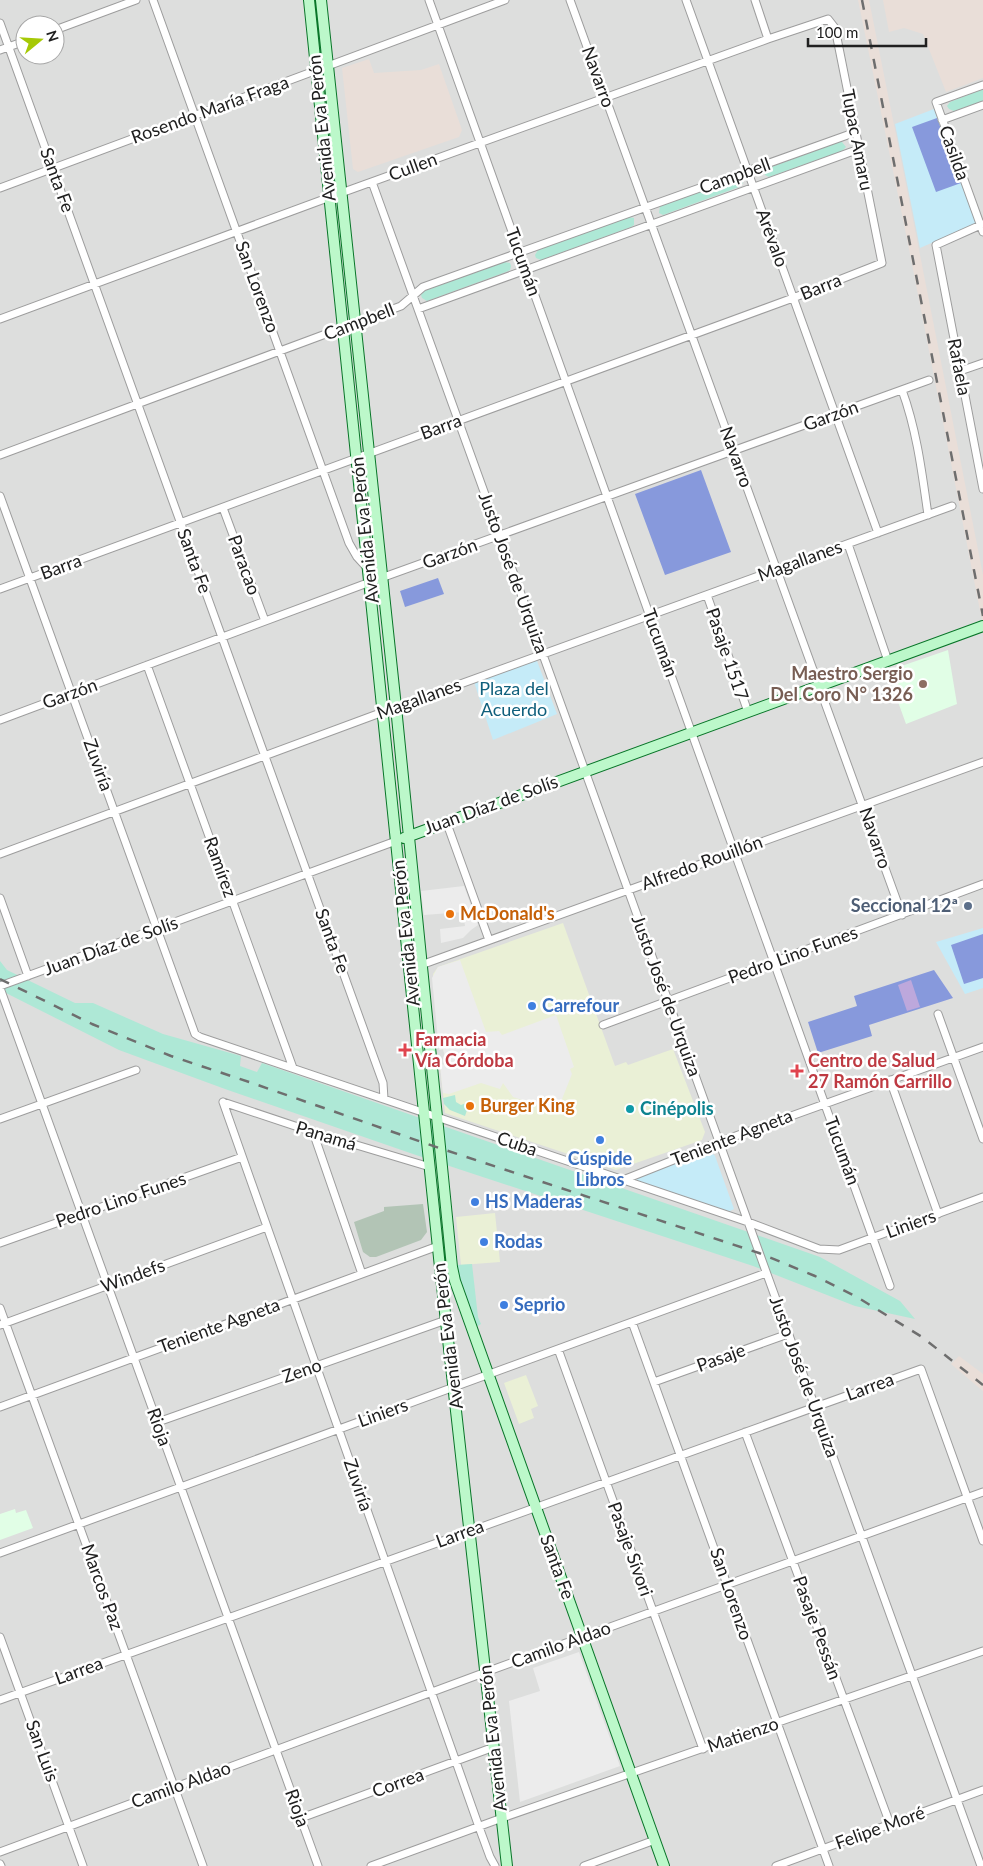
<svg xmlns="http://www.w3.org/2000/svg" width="983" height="1866" font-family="Lato,sans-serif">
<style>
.residential{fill:#dddedd;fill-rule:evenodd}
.commercial{fill:#eaf0d6}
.industrial{fill:#e9ded8}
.education{fill:#e1fee6}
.construction{fill:#b2c4b5}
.grass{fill:#aee8d6}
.park{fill:#c5ebf8}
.pitch{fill:#8799dc}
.parking{fill:#ececec}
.water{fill:#bda8dc}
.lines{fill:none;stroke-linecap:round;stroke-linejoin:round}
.minor-casing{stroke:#9d9d9d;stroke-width:9}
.secondary-casing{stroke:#087528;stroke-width:12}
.minor{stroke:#fff;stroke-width:7}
.secondary{stroke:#bcf8ca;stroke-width:10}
.rail{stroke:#6e6e6e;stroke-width:2.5;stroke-dasharray:10 10;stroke-linecap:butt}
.education-dot{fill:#8d6e63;stroke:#fff;stroke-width:2}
.service-dot{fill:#5c6f8a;stroke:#fff;stroke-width:2}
.food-dot{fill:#e8710a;stroke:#fff;stroke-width:2}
.shop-dot{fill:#3f7fe0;stroke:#fff;stroke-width:2}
.health-dot{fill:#e0444e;stroke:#fff;stroke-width:2}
.culture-dot{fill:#0f9aa8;stroke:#fff;stroke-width:2}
.labels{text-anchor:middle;stroke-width:5;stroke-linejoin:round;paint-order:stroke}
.street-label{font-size:18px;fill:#202020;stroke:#fff}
.education-label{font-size:18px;font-weight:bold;fill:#785e54;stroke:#fff;text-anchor:end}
.park-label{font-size:18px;fill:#0f5f7c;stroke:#fff}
.service-label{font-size:18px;font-weight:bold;fill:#4e5e75;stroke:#fff;text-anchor:end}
.food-label{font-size:18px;font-weight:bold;fill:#c56008;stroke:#fff;text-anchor:start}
.shop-label{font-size:18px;font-weight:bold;fill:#366cbe;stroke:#fff;text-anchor:start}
.health-label{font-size:18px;font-weight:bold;fill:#be3a42;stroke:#fff;text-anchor:start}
.culture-label{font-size:18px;font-weight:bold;fill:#0d838f;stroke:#fff;text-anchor:start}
</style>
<rect width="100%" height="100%" fill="#e8f0e6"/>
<path class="residential" d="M 0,0 L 983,0 L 983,1866 L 0,1866 ZM 25,25 L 55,25 L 55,55 L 25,55 Z"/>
<path class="commercial" d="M 563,923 L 615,1066 L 626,1062 L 628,1065 L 673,1049 L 705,1132 L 702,1140 L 616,1170 L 445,1113 L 440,1065 L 447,1064 L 443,1049 L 439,1050 L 433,974 L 438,967 Z
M 495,1213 L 500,1262 L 461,1265 L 456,1217 Z
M 526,1375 L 538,1406 L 531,1409 L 534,1418 L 519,1424 L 504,1383 Z"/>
<path class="industrial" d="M 858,0 L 869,0 L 921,260 L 983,575 L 983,626 L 909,249 Z
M 883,0 L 983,0 L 983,78 L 946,92 L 923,34 L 904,28 L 889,32 Z
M 369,59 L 374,73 L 421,70 L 439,64 L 462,130 L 459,137 L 358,172 L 353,169 L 342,68 Z
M 959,1356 L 983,1374 L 983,1391 L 951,1364 Z"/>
<path class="education" d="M 948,650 L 957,704 L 906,724 L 887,671 Z
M 15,1509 L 16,1513 L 26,1510 L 33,1528 L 0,1540 L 0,1514 Z"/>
<path class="construction" d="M 423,1204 L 427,1232 L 421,1240 L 376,1257 L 370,1257 L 363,1252 L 354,1222 L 384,1211 L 384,1207 Z"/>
<path class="grass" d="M 983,89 L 983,101 L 954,111 L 949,109 L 947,106 L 950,102 Z
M 839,142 L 842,142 L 846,147 L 842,151 L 769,177 L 765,175 L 766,169 Z
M 739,178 L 743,183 L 739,187 L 663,215 L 659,213 L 660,206 Z
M 628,217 L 634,218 L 634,225 L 631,227 L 541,260 L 536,258 L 535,255 L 538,250 Z
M 504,262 L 510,263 L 511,266 L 510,270 L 506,272 L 427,301 L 422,298 L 421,295 L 424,291 Z
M 0,961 L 7,970 L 75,1003 L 93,1003 L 163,1034 L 241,1056 L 240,1066 L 257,1072 L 262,1063 L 820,1257 L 900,1301 L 915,1319 L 855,1306 L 753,1266 L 413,1154 L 225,1089 L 119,1050 L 0,990 Z
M 455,1095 L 456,1102 L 461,1105 L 466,1103 L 468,1100 L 470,1101 L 465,1116 L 450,1110 L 444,1104 L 443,1098 Z
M 472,1264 L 478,1317 L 481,1324 L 476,1327 L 458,1277 L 456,1265 Z"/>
<path class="park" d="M 934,109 L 977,223 L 920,248 L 895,124 Z
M 537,661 L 557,714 L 493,740 L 474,682 L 530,662 Z
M 983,928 L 983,988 L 965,994 L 936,942 Z
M 706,1151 L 711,1152 L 715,1156 L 734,1209 L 726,1213 L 637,1181 L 636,1176 Z"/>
<path class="pitch" d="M 937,118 L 961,183 L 936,192 L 912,127 Z
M 701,470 L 731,552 L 665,575 L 635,494 Z
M 438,578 L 444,594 L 405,607 L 400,591 Z
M 983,934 L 983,978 L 964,984 L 951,945 Z
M 934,970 L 953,998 L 869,1025 L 872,1036 L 818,1053 L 808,1022 L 857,1006 L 854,996 Z"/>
<path class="parking" d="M 464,886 L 478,925 L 471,930 L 463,938 L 441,943 L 440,929 L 465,926 L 463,912 L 424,915 L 421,891 Z
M 460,960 L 486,1032 L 499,1031 L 502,1035 L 556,1015 L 574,1067 L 570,1069 L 572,1074 L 560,1104 L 547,1108 L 513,1097 L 503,1083 L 500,1089 L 481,1083 L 449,1094 L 443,1093 L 440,1065 L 447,1064 L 443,1049 L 439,1050 L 432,978 L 438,967 Z
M 579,1652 L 620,1766 L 520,1802 L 509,1701 L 540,1691 L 533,1668 Z"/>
<path class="water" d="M 911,980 L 920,1007 L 907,1011 L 898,985 Z"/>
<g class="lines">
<g class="minor-casing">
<path id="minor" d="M 153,0 L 349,543 L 357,557 L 368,569
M 429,0 L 890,1286
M 570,0 L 902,915
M 686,0 L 878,533
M 755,0 L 768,39
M 0,23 L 383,1083 L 384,1099
M 55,30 L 136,0
M 0,50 L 25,41
M 983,85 L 936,102 L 983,232
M 942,120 L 983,105
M 372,182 L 981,1866
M 0,188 L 505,0
M 983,224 L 936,245 L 983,489
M 418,309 L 859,149
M 0,319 L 330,197 L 768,39 L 828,19 L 835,28 L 882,263 L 793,298 L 0,589
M 960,371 L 983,363
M 902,390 C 917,431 922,473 928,515
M 0,455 L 401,306 L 423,287 L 856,132
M 0,496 L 195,1034 L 200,1037 L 748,1222 L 819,1249 L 839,1250 L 983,1197
M 223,508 L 265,621
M 848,544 L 888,661
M 707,595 L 748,712
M 147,665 L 293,1068
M 0,720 L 370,582 L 929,380
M 446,821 L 489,940
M 0,854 L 383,712 L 952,506
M 0,898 L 28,976
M 421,965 L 983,762
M 0,986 L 396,841
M 0,988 L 318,1866
M 938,1014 L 983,1139
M 603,1025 L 983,884
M 890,1080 L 938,1214
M 223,1102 L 479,1827 L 490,1857 L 495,1866
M 223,1102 L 313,1132 L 430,1167
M 0,1119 L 136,1070
M 313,1132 L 362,1274
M 623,1180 L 719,1142 L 983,1047
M 0,1243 L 242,1157
M 0,1308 L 203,1866
M 632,1322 L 829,1866
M 0,1325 L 267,1227
M 558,1349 L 703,1749
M 654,1382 L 788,1334
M 0,1407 L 438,1246
M 158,1422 L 446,1320
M 745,1432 L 890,1824
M 0,1553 L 766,1273
M 0,1637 L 83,1866
M 0,1700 L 921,1369 L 983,1541
M 301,1818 L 494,1747
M 0,1852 L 486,1672 L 983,1492
M 0,1864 L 1,1866
M 371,1866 L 502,1818 L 983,1651
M 584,1866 L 655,1840
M 776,1866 L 983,1790"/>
</g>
<g class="secondary-casing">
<path id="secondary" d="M 309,0 L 441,1277 L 507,1866
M 321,0 L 396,707 L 452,1267 L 455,1281 L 664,1866
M 404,838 L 983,626"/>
</g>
<use href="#minor" class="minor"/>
<use href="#secondary" class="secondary"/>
<path class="rail" d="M 862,0 L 983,616
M 0,979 L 92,1024 L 171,1056 L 252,1083 L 439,1148 L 759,1253 L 815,1276 L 857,1297 L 922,1337 L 983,1385"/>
</g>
<circle class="education-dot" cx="923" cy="684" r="5"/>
<circle class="service-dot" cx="968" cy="906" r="5"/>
<g class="food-dot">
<circle cx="450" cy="914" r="5"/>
<circle cx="470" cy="1106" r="5"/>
</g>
<g class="shop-dot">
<circle cx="532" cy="1006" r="5"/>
<circle cx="600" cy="1140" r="5"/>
<circle cx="475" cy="1202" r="5"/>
<circle cx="484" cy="1242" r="5"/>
<circle cx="504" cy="1305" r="5"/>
</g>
<g class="health-dot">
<path d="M402.5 1042.5h5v5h5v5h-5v5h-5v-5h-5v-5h5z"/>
<path d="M794.5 1063.5h5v5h5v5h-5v5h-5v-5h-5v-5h5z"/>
</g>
<circle class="culture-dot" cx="630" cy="1109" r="5"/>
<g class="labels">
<g class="street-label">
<text transform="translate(598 77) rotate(70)" y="6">Navarro</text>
<text transform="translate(210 110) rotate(-20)" y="6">Rosendo María Fraga</text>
<text transform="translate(322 128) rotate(-96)" y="6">Avenida Eva Perón</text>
<text transform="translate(857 140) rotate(79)" y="6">Tupac Amaru</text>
<text transform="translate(954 153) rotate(70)" y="6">Casilda</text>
<text transform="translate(413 167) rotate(-20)" y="6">Cullen</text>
<text transform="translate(735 176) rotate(-20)" y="6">Campbell</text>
<text transform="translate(57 180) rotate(70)" y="6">Santa Fe</text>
<text transform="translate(772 238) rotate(70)" y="6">Arévalo</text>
<text transform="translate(523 262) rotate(70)" y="6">Tucumán</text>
<text transform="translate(257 287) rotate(70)" y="6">San Lorenzo</text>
<text transform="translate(821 287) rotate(-22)" y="6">Barra</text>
<text transform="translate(359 322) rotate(-21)" y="6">Campbell</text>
<text transform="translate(959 367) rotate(79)" y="6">Rafaela</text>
<text transform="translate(831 416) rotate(-20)" y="6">Garzón</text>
<text transform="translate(441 427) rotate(-20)" y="6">Barra</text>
<text transform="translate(736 457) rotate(70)" y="6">Navarro</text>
<text transform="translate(365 530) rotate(-96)" y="6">Avenida Eva Perón</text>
<text transform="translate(450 554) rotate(-20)" y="6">Garzón</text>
<text transform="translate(194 561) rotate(70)" y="6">Santa Fe</text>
<text transform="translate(800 561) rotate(-20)" y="6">Magallanes</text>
<text transform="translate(244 565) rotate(70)" y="6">Paracao</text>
<text transform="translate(61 567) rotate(-20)" y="6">Barra</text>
<text transform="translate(513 573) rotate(70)" y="6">Justo José de Urquiza</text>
<text transform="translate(660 643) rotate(70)" y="6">Tucumán</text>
<text transform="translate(727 654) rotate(71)" y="6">Pasaje 1517</text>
<text transform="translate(70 694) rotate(-20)" y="6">Garzón</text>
<text transform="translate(419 699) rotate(-20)" y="6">Magallanes</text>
<text transform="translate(98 765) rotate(70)" y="6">Zuviría</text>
<text transform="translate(491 805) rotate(-20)" y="6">Juan Díaz de Solís</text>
<text transform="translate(875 838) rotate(71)" y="6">Navarro</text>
<text transform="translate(702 863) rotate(-20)" y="6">Alfredo Rouillón</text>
<text transform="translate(220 867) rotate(70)" y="6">Ramírez</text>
<text transform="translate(406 933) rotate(-96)" y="6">Avenida Eva Perón</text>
<text transform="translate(332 941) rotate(70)" y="6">Santa Fe</text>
<text transform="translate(111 946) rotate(-20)" y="6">Juan Díaz de Solís</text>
<text transform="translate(793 955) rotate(-20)" y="6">Pedro Lino Funes</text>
<text transform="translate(666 996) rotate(70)" y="6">Justo José de Urquiza</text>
<text transform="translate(326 1136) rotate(17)" y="6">Panamá</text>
<text transform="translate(732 1138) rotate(-21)" y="6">Teniente Agneta</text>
<text transform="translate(517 1144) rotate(19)" y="6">Cuba</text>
<text transform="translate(842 1151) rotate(70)" y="6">Tucumán</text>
<text transform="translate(121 1200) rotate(-19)" y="6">Pedro Lino Funes</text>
<text transform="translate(911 1224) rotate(-20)" y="6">Liniers</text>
<text transform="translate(133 1276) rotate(-20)" y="6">Windefs</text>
<text transform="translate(219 1326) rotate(-20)" y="6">Teniente Agneta</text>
<text transform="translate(448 1336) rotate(-97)" y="6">Avenida Eva Perón</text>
<text transform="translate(721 1358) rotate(-20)" y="6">Pasaje</text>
<text transform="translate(302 1371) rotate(-19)" y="6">Zeno</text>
<text transform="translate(804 1377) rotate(70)" y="6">Justo José de Urquiza</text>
<text transform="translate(870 1387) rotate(-20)" y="6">Larrea</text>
<text transform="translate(383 1413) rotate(-20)" y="6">Liniers</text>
<text transform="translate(159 1427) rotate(70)" y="6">Rioja</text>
<text transform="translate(358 1485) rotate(71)" y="6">Zuviría</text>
<text transform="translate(460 1534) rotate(-20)" y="6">Larrea</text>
<text transform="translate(630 1549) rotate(70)" y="6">Pasaje Sívori</text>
<text transform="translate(557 1567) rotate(70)" y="6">Santa Fe</text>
<text transform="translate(102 1587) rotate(70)" y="6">Marcos Paz</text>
<text transform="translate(731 1594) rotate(71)" y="6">San Lorenzo</text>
<text transform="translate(817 1628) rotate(70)" y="6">Pasaje Pessán</text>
<text transform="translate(561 1645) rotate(-20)" y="6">Camilo Aldao</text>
<text transform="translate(79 1671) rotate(-20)" y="6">Larrea</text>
<text transform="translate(743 1735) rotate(-19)" y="6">Matienzo</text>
<text transform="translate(493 1738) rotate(-96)" y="6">Avenida Eva Perón</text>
<text transform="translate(42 1751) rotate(70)" y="6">San Luis</text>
<text transform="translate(398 1783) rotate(-20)" y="6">Correa</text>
<text transform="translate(181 1785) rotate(-20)" y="6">Camilo Aldao</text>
<text transform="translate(297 1808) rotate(70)" y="6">Rioja</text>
<text transform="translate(880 1828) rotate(-20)" y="6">Felipe Moré</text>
</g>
<g class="education-label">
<text x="913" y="680">Maestro Sergio<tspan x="913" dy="21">Del Coro N° 1326</tspan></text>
</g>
<g class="park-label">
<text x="514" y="695">Plaza del<tspan x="514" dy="21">Acuerdo</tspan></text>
</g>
<g class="service-label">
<text x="958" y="912">Seccional 12ª</text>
</g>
<g class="food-label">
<text x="460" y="920">McDonald's</text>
<text x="480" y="1112">Burger King</text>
</g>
<g class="shop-label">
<text x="542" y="1012">Carrefour</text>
<text x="600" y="1165" text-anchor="middle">Cúspide<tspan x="600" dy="21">Libros</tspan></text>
<text x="485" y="1208">HS Maderas</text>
<text x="494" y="1248">Rodas</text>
<text x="514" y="1311">Seprio</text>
</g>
<g class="health-label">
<text x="415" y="1046">Farmacia<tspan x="415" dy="21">Vía Córdoba</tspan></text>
<text x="808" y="1067">Centro de Salud<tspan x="808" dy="21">27 Ramón Carrillo</tspan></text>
</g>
<g class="culture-label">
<text x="640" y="1115">Cinépolis</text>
</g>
</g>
<g transform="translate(40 40) rotate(72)"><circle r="24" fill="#ffffff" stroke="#a6a6a6"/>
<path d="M0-4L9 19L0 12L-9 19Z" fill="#a6c906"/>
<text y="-8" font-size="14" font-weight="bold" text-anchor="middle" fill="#202020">N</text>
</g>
<path d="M808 38v8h118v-8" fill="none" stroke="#202020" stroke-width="2.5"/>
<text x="816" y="38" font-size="15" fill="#202020" stroke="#ffffff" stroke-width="4" paint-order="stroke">100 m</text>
</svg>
